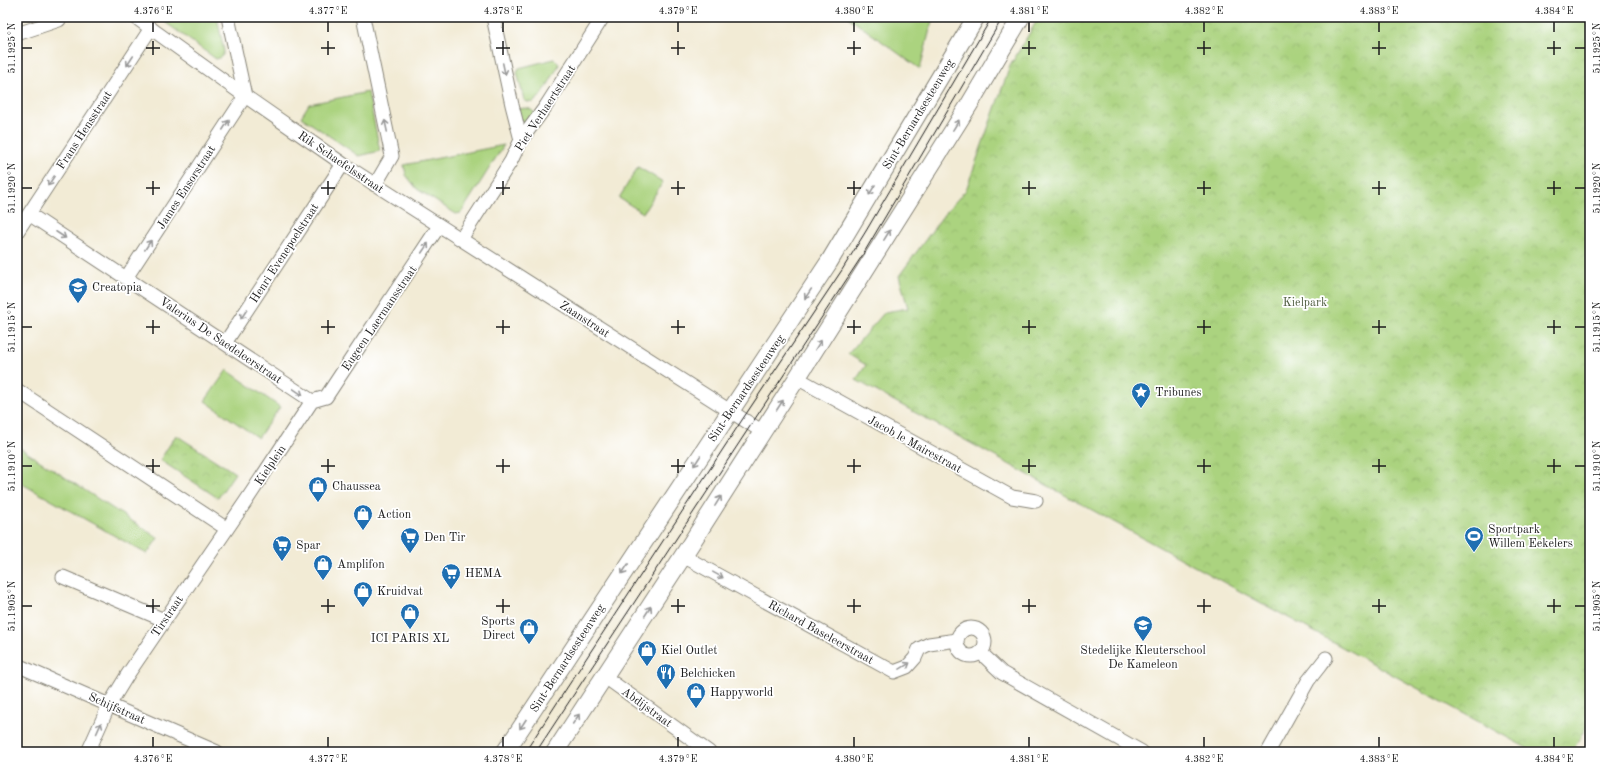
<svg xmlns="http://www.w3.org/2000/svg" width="1607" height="769" font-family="'Old Standard TT',serif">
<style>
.green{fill:#abd37f;stroke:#64784e}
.park{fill:url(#park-crowns);stroke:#64784e}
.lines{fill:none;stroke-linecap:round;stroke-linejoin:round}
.minor-casing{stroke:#878478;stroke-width:15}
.tertiary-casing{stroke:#878478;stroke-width:19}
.minor{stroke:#fff;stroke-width:13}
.tertiary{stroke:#fff;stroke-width:17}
.tram{stroke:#1c1c1c;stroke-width:1}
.oneway{stroke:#999}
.ticks{fill:none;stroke:#1c1c1c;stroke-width:1.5}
.labels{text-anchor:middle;stroke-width:3.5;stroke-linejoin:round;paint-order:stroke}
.street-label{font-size:12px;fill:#1c1c1c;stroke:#fff}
.poi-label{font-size:12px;fill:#1c1c1c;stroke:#fff;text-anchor:start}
.park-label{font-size:12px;fill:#4e5c3f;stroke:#fff}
.neatline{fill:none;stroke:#1c1c1c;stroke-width:1.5}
.ticks-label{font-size:10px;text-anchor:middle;fill:#1c1c1c}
</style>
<defs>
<pattern id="park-crowns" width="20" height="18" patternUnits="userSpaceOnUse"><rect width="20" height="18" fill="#abd37f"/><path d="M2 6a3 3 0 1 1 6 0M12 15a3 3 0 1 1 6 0" fill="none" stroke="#93b56d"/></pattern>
</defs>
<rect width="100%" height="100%" fill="#fff"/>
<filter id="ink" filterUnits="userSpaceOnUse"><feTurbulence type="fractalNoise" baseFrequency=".025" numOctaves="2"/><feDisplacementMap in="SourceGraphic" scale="8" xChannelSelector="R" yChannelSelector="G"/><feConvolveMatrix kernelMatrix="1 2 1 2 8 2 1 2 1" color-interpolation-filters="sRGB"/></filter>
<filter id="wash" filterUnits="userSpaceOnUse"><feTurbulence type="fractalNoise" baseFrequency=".012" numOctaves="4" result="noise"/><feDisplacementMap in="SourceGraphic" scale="16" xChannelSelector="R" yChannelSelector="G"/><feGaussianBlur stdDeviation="0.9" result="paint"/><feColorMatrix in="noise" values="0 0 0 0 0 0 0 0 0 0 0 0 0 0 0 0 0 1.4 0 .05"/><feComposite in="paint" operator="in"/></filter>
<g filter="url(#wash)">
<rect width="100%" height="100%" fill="#f2ebd5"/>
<path class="green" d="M 158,17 L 217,17 L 224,51 C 223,56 221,58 216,59 Z
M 848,17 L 933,17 L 920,69 Z
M 554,59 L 559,64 L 558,67 C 553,75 543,96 535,101 C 532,104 527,102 524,100 L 517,72 L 519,68 Z
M 368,92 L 380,151 L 359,156 L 301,117 L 309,104 Z
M 526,108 L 530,109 L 536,114 L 534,119 L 522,127 L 517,109 Z
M 504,145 L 461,213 L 456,214 L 417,189 L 406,175 L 404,165 Z
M 638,167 L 663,182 L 643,213 L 619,198 Z
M 227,370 L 280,407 L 258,438 L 205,401 Z
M 17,446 L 158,538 L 147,554 L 17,481 Z"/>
<path class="park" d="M 1039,17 L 1590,17 L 1590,720 L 1572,752 L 1534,752 L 1192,565 L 856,380 L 866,365 L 848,354 L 885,312 L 908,308 L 899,276 L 945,213 L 966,190 L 1010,66 Z
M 176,435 L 235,473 L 218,498 L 160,460 Z"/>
</g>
<g filter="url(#ink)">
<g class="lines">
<g class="minor-casing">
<path id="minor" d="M 135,17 L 245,96 L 343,164 L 763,432
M 363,17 L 392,156 L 375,185
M 493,17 L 512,105 L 521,140
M 17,34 L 59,20 L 61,17
M 29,214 L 312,401
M 17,232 L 151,28
M 461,239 L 511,161 L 521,140 L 546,106 L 603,17
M 126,278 L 245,96 L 228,17
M 225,343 L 343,164
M 797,378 L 1012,497 L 1036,501
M 17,390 L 227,529
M 312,401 L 326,397 L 439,226
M 683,556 L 894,672 L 907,667 L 915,658 L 919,649 L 929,644 L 957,640
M 63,577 L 164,620
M957 642a14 14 0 1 1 28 0a14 14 0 1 1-28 0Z
M 981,653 L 1002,673 L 1142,752
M 17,665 L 217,752
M 605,677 L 709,752
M 88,752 L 109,705 L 128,674 L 246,501 L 312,401
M 1268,752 L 1308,681 L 1326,658"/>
</g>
<g class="tertiary-casing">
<path id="tertiary" d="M 505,752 L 829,262 L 976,17
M 555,752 L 683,556 L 797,378 L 969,105 L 1021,17"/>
</g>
<use href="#minor" class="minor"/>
<use href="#tertiary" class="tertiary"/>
<path class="tram" d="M 525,752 L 742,420 L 842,270 L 866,231 L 992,17
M 536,752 L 862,256 L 1003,17"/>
</g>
<defs><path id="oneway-shaft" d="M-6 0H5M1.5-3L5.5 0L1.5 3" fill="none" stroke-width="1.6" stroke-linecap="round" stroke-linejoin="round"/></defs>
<g class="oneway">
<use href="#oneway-shaft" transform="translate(130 61) rotate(123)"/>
<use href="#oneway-shaft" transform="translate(504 69) rotate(78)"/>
<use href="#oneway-shaft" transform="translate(226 125) rotate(-57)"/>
<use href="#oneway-shaft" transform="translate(956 125) rotate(-58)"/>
<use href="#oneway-shaft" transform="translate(386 126) rotate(-102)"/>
<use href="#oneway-shaft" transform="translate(51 181) rotate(123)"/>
<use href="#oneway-shaft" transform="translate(872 190) rotate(121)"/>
<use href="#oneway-shaft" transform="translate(61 235) rotate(33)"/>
<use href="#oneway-shaft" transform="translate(887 235) rotate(-58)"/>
<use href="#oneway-shaft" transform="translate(148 245) rotate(-57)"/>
<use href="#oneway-shaft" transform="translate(425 248) rotate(-56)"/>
<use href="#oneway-shaft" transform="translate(808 294) rotate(124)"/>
<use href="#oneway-shaft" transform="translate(244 314) rotate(123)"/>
<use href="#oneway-shaft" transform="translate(818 345) rotate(-58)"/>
<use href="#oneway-shaft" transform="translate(298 392) rotate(34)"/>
<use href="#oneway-shaft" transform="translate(780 405) rotate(-57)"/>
<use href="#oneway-shaft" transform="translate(697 461) rotate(123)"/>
<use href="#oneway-shaft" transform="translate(718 501) rotate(-58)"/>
<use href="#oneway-shaft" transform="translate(625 569) rotate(123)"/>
<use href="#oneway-shaft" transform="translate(718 575) rotate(29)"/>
<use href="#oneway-shaft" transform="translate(648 611) rotate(-57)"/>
<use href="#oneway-shaft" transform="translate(905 666) rotate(-32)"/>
<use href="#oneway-shaft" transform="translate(576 719) rotate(-56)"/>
<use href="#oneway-shaft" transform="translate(523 724) rotate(123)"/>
<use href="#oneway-shaft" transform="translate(99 728) rotate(-66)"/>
</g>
</g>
<path class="ticks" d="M 153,22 L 153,32M 328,22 L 328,32M 503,22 L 503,32M 678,22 L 678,32M 854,22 L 854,32M 1029,22 L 1029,32M 1204,22 L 1204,32M 1379,22 L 1379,32M 1554,22 L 1554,32M 153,41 L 153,55M 328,41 L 328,55M 503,41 L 503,55M 678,41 L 678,55M 854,41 L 854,55M 1029,41 L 1029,55M 1204,41 L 1204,55M 1379,41 L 1379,55M 1554,41 L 1554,55M 22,48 L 32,48M 146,48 L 160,48M 321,48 L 335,48M 496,48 L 510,48M 671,48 L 685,48M 847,48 L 861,48M 1022,48 L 1036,48M 1197,48 L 1211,48M 1372,48 L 1386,48M 1547,48 L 1561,48M 1575,48 L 1585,48M 153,181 L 153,195M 328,181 L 328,195M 503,181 L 503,195M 678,181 L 678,195M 854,181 L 854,195M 1029,181 L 1029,195M 1204,181 L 1204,195M 1379,181 L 1379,195M 1554,181 L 1554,195M 22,188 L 32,188M 146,188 L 160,188M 321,188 L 335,188M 496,188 L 510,188M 671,188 L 685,188M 847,188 L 861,188M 1022,188 L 1036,188M 1197,188 L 1211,188M 1372,188 L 1386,188M 1547,188 L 1561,188M 1575,188 L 1585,188M 153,320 L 153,334M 328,320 L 328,334M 503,320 L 503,334M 678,320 L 678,334M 854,320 L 854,334M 1029,320 L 1029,334M 1204,320 L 1204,334M 1379,320 L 1379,334M 1554,320 L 1554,334M 22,327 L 32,327M 146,327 L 160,327M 321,327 L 335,327M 496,327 L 510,327M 671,327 L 685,327M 847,327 L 861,327M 1022,327 L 1036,327M 1197,327 L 1211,327M 1372,327 L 1386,327M 1547,327 L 1561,327M 1575,327 L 1585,327M 153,459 L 153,473M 328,459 L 328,473M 503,459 L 503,473M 678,459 L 678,473M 854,459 L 854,473M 1029,459 L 1029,473M 1204,459 L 1204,473M 1379,459 L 1379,473M 1554,459 L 1554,473M 22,466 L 32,466M 146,466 L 160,466M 321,466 L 335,466M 496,466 L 510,466M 671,466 L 685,466M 847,466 L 861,466M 1022,466 L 1036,466M 1197,466 L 1211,466M 1372,466 L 1386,466M 1547,466 L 1561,466M 1575,466 L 1585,466M 153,599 L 153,613M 328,599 L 328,613M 503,599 L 503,613M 678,599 L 678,613M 854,599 L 854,613M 1029,599 L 1029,613M 1204,599 L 1204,613M 1379,599 L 1379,613M 1554,599 L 1554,613M 22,606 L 32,606M 146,606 L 160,606M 321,606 L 335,606M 496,606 L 510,606M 671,606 L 685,606M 847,606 L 861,606M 1022,606 L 1036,606M 1197,606 L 1211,606M 1372,606 L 1386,606M 1547,606 L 1561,606M 1575,606 L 1585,606M 153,737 L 153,747M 328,737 L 328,747M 503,737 L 503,747M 678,737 L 678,747M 854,737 L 854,747M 1029,737 L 1029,747M 1204,737 L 1204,747M 1379,737 L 1379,747M 1554,737 L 1554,747"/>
<defs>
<g id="school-pin" transform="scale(1)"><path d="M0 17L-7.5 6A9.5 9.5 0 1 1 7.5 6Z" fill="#1f6fb2" stroke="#fff"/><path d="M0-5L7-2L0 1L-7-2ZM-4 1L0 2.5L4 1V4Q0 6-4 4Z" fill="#fff"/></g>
<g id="sight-pin" transform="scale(1)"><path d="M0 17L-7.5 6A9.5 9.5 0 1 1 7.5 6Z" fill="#1f6fb2" stroke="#fff"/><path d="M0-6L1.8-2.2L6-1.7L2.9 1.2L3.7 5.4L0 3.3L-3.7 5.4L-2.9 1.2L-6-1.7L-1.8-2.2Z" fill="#fff"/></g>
<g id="shop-pin" transform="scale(1)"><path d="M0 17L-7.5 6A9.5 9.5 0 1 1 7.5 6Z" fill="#1f6fb2" stroke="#fff"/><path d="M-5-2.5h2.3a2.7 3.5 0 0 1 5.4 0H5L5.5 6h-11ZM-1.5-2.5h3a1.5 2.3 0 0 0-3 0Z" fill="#fff"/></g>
<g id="stadium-pin" transform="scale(1)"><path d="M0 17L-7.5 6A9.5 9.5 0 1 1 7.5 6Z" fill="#1f6fb2" stroke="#fff"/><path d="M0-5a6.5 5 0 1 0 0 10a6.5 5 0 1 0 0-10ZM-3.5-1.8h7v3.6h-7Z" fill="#fff"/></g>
<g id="supermarket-pin" transform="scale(1)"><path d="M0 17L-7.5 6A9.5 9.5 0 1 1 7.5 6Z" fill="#1f6fb2" stroke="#fff"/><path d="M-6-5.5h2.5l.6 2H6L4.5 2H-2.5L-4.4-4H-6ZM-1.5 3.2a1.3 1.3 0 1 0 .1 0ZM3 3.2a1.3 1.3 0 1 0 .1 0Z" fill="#fff"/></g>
<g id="restaurant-pin" transform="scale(1)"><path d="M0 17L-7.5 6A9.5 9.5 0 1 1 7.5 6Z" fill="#1f6fb2" stroke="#fff"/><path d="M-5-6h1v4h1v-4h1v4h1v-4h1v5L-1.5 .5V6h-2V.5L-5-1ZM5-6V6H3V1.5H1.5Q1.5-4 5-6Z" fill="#fff"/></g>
</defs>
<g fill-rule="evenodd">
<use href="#school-pin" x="78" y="287"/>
<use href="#sight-pin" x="1141" y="392"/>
<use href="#shop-pin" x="318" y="486"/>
<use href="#shop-pin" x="363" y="514"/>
<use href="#stadium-pin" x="1474" y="536"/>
<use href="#supermarket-pin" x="410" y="537"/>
<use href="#supermarket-pin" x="282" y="545"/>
<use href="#shop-pin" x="323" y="564"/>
<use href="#supermarket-pin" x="451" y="573"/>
<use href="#shop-pin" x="363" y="591"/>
<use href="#shop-pin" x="410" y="613"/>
<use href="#school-pin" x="1143" y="625"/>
<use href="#shop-pin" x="529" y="628"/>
<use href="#shop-pin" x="647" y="650"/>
<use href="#restaurant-pin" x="666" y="673"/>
<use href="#shop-pin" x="696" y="692"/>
</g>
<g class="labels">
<g class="street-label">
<text transform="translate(545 108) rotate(-57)" y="4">Piet Verhaertstraat</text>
<text transform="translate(918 114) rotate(-59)" y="4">Sint-Bernardsesteenweg</text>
<text transform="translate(84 130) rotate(-57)" y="4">Frans Hensstraat</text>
<text transform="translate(341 162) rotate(34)" y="4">Rik Schaefelsstraat</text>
<text transform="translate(186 187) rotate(-57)" y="4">James Ensorstraat</text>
<text transform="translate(284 253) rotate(-57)" y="4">Henri Evenepoelstraat</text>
<text transform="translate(379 318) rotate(-56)" y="4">Eugeen Laermansstraat</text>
<text transform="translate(585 319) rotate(33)" y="4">Zaanstraat</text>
<text transform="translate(221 340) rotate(34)" y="4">Valerius De Saedeleerstraat</text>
<text transform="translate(746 388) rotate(-56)" y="4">Sint-Bernardsesteenweg</text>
<text transform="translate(915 444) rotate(29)" y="4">Jacob le Mairestraat</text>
<text transform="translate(270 465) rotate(-56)" y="4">Kielplein</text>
<text transform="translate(167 616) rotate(-56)" y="4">Tirstraat</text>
<text transform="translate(821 632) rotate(29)" y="4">Richard Baseleerstraat</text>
<text transform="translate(567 658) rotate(-57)" y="4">Sint-Bernardsesteenweg</text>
<text transform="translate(647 707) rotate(36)" y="4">Abdijstraat</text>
<text transform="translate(117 708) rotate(24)" y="4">Schijfstraat</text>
</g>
<g class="poi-label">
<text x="92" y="291">Creatopia</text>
<text x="1155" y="396">Tribunes</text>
<text x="332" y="490">Chaussea</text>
<text x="377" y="518">Action</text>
<text x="1488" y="533">Sportpark<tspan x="1488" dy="14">Willem Eekelers</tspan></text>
<text x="424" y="541">Den Tir</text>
<text x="296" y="549">Spar</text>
<text x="337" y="568">Amplifon</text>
<text x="465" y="577">HEMA</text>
<text x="377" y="595">Kruidvat</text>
<text x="515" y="625" text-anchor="end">Sports<tspan x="515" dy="14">Direct</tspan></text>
<text x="410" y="642" text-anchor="middle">ICI PARIS XL</text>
<text x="661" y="654">Kiel Outlet</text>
<text x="1143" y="654" text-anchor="middle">Stedelijke Kleuterschool<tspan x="1143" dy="14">De Kameleon</tspan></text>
<text x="680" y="677">Belchicken</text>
<text x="710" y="696">Happyworld</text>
</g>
<g class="park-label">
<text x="1305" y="306">Kielpark</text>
</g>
</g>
<rect width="1607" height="769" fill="none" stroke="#fff" stroke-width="44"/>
<rect x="22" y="22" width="1563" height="725" class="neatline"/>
<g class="ticks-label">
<text x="153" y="14">4.376°E</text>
<text x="328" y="14">4.377°E</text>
<text x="503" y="14">4.378°E</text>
<text x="678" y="14">4.379°E</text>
<text x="854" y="14">4.380°E</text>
<text x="1029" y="14">4.381°E</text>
<text x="1204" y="14">4.382°E</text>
<text x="1379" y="14">4.383°E</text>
<text x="1554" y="14">4.384°E</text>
<text transform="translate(11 48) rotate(-90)" y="4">51.1925°N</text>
<text transform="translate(1596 48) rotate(-90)" y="4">51.1925°N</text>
<text transform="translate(11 188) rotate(-90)" y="4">51.1920°N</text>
<text transform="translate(1596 188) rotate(-90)" y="4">51.1920°N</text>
<text transform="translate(11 327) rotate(-90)" y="4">51.1915°N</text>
<text transform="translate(1596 327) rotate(-90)" y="4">51.1915°N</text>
<text transform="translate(11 466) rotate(-90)" y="4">51.1910°N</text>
<text transform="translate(1596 466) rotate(-90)" y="4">51.1910°N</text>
<text transform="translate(11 606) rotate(-90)" y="4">51.1905°N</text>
<text transform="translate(1596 606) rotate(-90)" y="4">51.1905°N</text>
<text x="153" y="762">4.376°E</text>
<text x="328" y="762">4.377°E</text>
<text x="503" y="762">4.378°E</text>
<text x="678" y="762">4.379°E</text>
<text x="854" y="762">4.380°E</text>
<text x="1029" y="762">4.381°E</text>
<text x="1204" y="762">4.382°E</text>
<text x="1379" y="762">4.383°E</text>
<text x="1554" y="762">4.384°E</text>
</g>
</svg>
